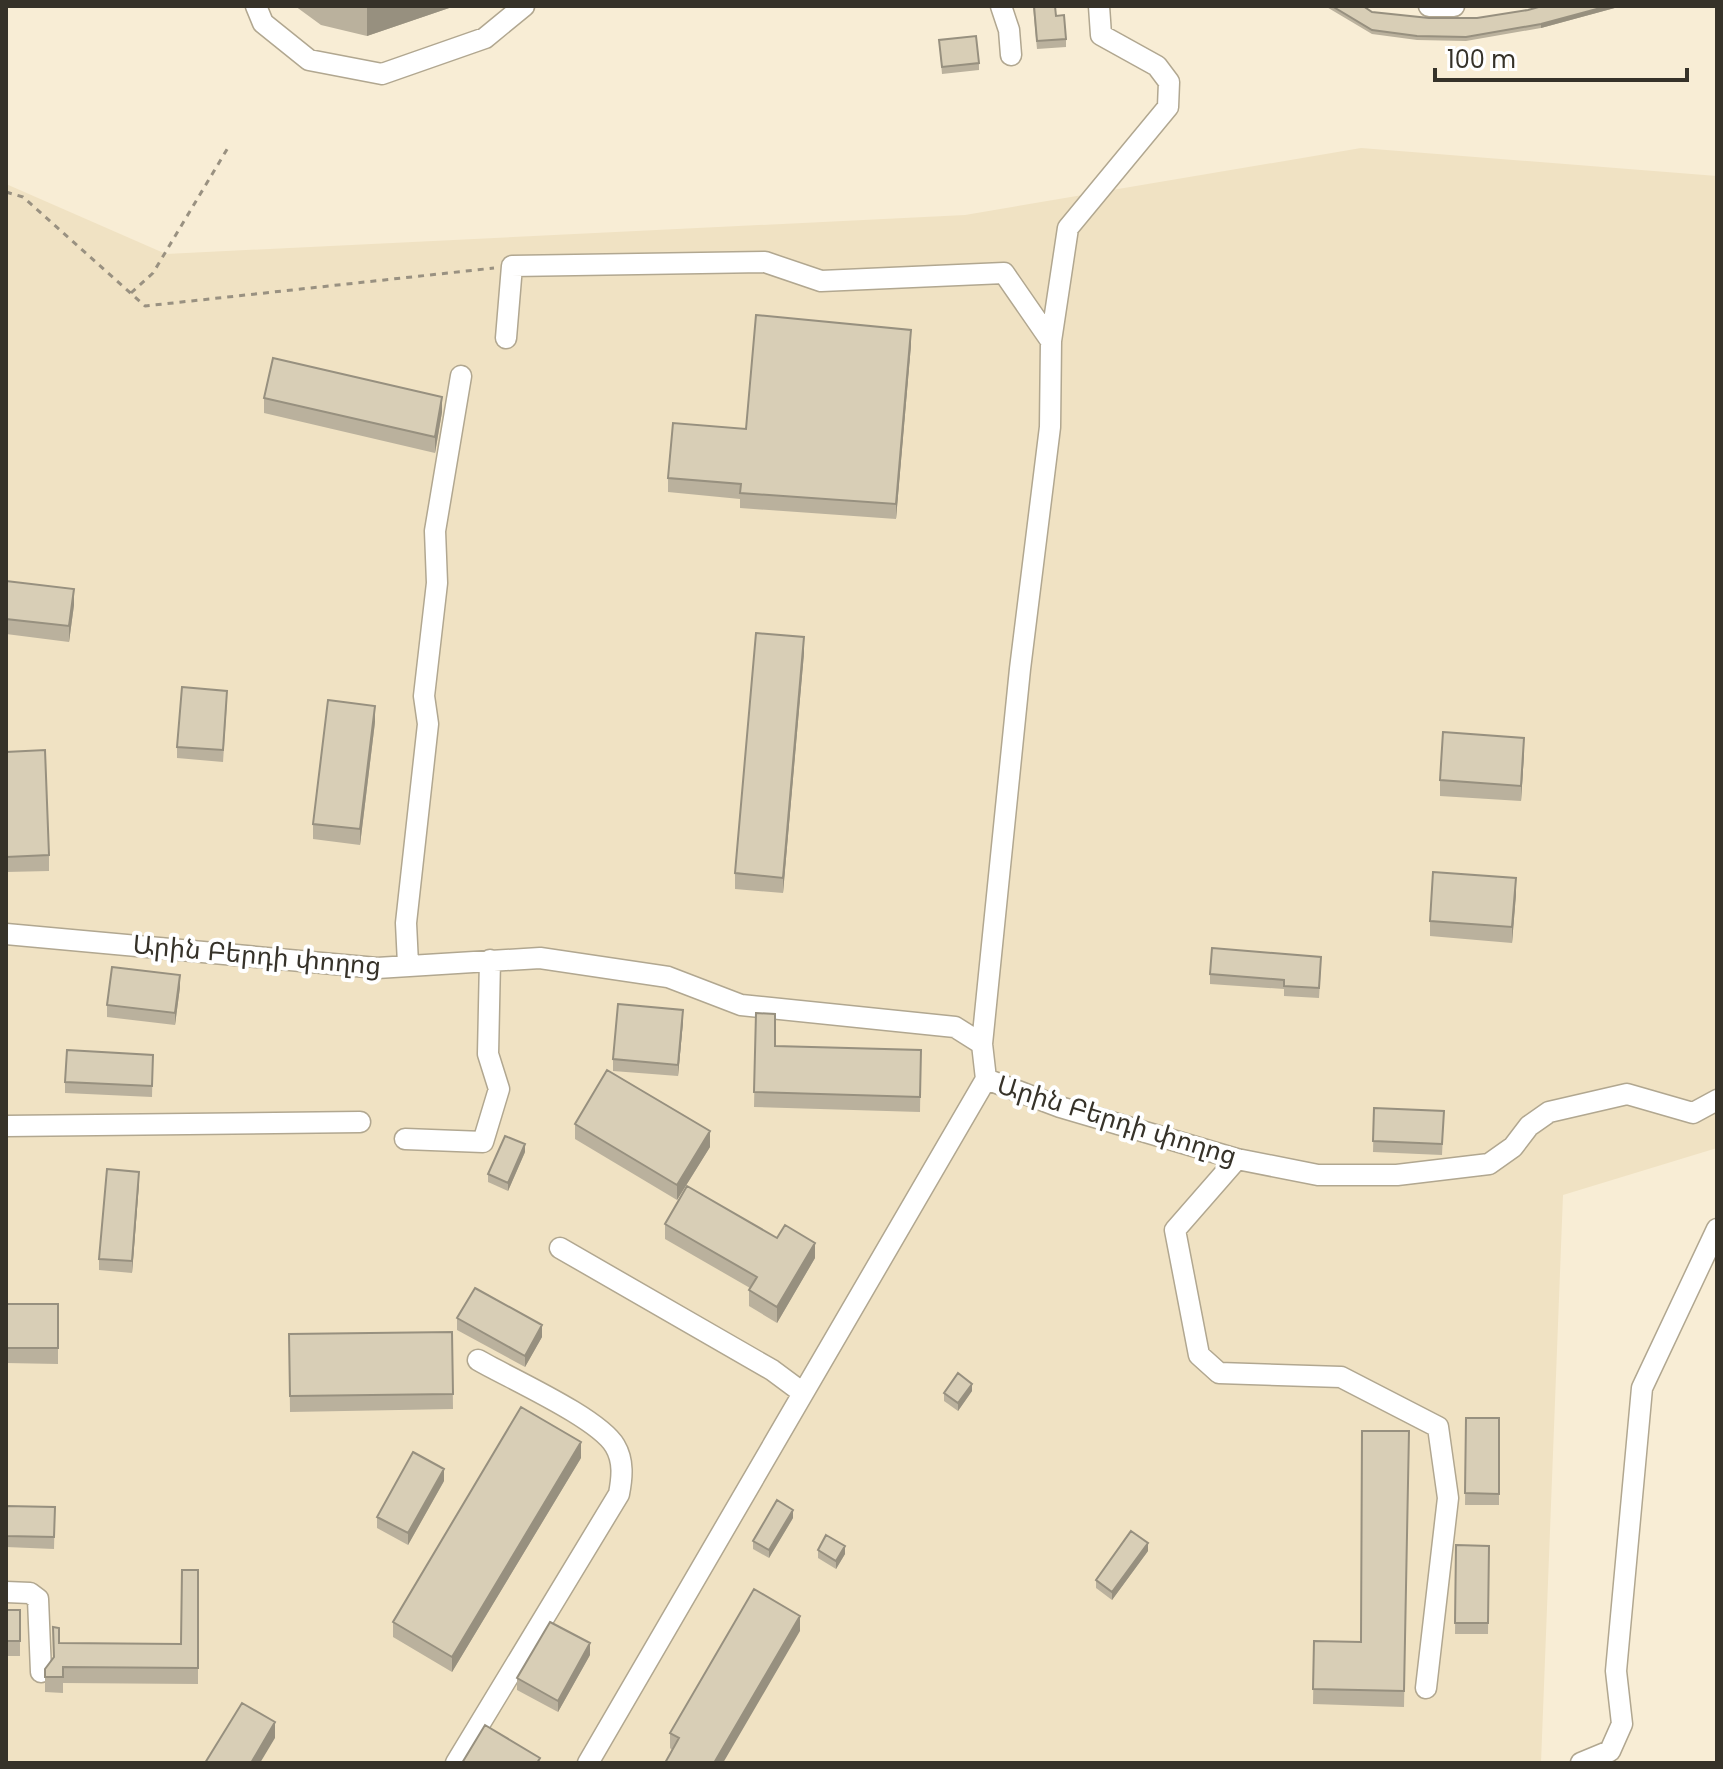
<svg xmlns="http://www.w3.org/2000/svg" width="1723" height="1769" font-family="Poppins,'Noto Sans Armenian',sans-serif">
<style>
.built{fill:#f0e2c3}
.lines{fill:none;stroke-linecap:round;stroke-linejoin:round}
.minor-casing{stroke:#b1a790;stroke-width:23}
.path{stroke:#999181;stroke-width:3;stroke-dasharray:6 6;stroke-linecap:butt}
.minor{stroke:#fff;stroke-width:20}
.wall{fill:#bab19d}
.shaded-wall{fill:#97907f}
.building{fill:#d8ceb6;stroke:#97907f;stroke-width:2}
.labels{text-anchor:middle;stroke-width:8;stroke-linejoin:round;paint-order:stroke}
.street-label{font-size:26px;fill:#363229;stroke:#fff}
</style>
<rect width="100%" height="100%" fill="#f8edd5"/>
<path class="built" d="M 1361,148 L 1717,176 L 1717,1148 L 1563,1195 L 1541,1763 L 6,1763 L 6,184 L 166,254 L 965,215 Z"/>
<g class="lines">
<g class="minor-casing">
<path id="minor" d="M 256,6 L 263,23 L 309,60 L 382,74 L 485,38 L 524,6
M 1001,6 L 1009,30 L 1011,55
M 1429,6 L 1454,6
M 506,338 L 512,266 L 765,262 L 821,281 L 1004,273 L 1051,341
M 6,934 L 377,968 L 540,958 L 668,977 L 741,1005 L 955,1027 L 982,1044 L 986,1079
M 408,964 L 406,923 L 428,724 L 424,696 L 437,583 L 435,531 L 461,376
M 982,1044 L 1020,669 L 1050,427 L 1051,341 L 1068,228 L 1168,107 L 1169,82 L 1157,66 L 1101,35 L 1099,6
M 986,1079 L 1060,1107 L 1237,1159 L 1318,1175 L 1397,1175 L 1489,1164 L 1513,1147 L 1529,1126 L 1549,1112 L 1627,1094 L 1693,1113 L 1717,1100
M 6,1126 L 360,1122
M 405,1139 L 483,1142 L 499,1089 L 488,1054 L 490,960
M 1237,1159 L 1175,1230 L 1199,1355 L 1219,1373 L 1341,1377 L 1438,1427 L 1448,1498 L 1426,1688
M 560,1248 L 772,1370 L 803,1393
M 6,1592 L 30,1593 L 38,1599 L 41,1672
M 456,1763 L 619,1494 C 622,1478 624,1461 615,1446 C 599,1418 509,1378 478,1360
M 588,1763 L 986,1079
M 1581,1763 L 1610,1751 L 1622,1724 L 1616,1671 L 1642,1388 L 1717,1229"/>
</g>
<path class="path" d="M 6,192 L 23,197 L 145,306 L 494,268
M 131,293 L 153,273 L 229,146"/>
<use href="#minor" class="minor"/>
</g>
<path class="wall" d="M 295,6 L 455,6 L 367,36 L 321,25 Z
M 1033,6 L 1055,6 L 1056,16 L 1066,39 L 1066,47 L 1037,49 Z
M 1325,6 L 1363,6 L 1372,12 L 1429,18 L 1477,18 L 1528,10 L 1542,6 L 1622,6 L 1541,28 L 1466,41 L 1417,40 L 1372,34 Z
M 939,40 L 979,63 L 979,70 L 942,74 Z
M 911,345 L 896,519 L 740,508 L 740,499 L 668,492 L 668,478 L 746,429 Z
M 264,398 L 442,412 L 435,453 L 264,413 Z
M 6,581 L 74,605 L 69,642 L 6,634 Z
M 804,653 L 783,893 L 735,889 L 735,873 Z
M 227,702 L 223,762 L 177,758 L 177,747 Z
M 375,722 L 360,845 L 313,839 L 313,824 Z
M 6,752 L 49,855 L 49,871 L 6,872 Z
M 1524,753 L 1521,801 L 1440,796 L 1440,780 Z
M 1516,894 L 1512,943 L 1430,936 L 1430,921 Z
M 1321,966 L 1319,998 L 1284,996 L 1284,989 L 1210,984 L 1210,974 Z
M 180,987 L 175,1025 L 107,1017 L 107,1005 Z
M 756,1013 L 775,1046 L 921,1050 L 920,1112 L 754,1107 Z
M 683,1022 L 678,1076 L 613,1071 L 613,1059 Z
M 153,1055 L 152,1097 L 65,1093 L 65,1082 Z
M 1374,1108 L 1444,1111 L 1442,1155 L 1373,1152 Z
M 575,1124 L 710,1147 L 677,1200 L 575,1139 Z
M 525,1152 L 508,1191 L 488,1182 L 488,1174 Z
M 139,1183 L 132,1273 L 99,1270 L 99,1259 Z
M 665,1224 L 777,1238 L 815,1258 L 777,1323 L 749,1306 L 749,1290 L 750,1288 L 665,1239 Z
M 6,1304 L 58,1304 L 58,1364 L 6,1363 Z
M 457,1318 L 542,1337 L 525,1367 L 457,1330 Z
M 452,1332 L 453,1409 L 290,1412 L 289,1334 Z
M 972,1391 L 958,1411 L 944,1401 L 944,1393 Z
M 1466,1418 L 1499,1418 L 1499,1505 L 1465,1505 Z
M 1409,1431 L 1404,1707 L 1313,1704 L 1314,1641 L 1361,1642 Z
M 581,1458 L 452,1672 L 393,1637 L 393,1622 Z
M 444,1481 L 408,1545 L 377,1528 L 377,1517 Z
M 6,1506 L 55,1507 L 54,1549 L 6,1547 Z
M 793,1518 L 769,1558 L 753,1549 L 753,1541 Z
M 1456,1545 L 1489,1546 L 1488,1634 L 1455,1634 Z
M 818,1550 L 845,1554 L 836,1569 L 818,1558 Z
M 1148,1551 L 1112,1600 L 1096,1588 L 1096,1580 Z
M 198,1570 L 198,1684 L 63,1683 L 63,1693 L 45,1692 L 45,1669 L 53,1658 L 59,1643 L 181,1644 Z
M 6,1610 L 20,1610 L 20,1656 L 6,1656 Z
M 800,1631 L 672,1750 L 670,1748 L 670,1733 Z
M 590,1655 L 558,1712 L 517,1690 L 517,1678 Z"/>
<path class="shaded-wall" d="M 367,6 L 455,6 L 367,36 Z
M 1608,6 L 1622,6 L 1541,28 L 1541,24 Z
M 911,330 L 911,345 L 896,519 L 896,504 Z
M 442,397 L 442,412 L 435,453 L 435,437 Z
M 74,589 L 74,605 L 69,642 L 69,626 Z
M 804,637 L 804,653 L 783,893 L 783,878 Z
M 375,706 L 375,722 L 360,845 L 360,829 Z
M 1524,738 L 1524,753 L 1521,801 L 1521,786 Z
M 1516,878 L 1516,894 L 1512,943 L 1512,927 Z
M 180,975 L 180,987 L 175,1025 L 175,1013 Z
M 683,1010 L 683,1022 L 678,1076 L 678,1065 Z
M 710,1131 L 710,1147 L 677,1200 L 677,1185 Z
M 525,1144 L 525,1152 L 508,1191 L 508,1183 Z
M 139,1172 L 139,1183 L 132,1273 L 132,1261 Z
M 815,1243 L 815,1258 L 777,1323 L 777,1307 Z
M 542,1325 L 542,1337 L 525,1367 L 525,1356 Z
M 972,1384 L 972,1391 L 958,1411 L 958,1403 Z
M 581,1442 L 581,1458 L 452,1672 L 452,1657 Z
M 444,1469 L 444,1481 L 408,1545 L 408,1533 Z
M 793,1510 L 793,1518 L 769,1558 L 769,1550 Z
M 1148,1543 L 1148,1551 L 1112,1600 L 1112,1592 Z
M 845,1546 L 845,1554 L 836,1569 L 836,1561 Z
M 800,1616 L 800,1631 L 723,1763 L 714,1763 Z
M 590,1643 L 590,1655 L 558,1712 L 558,1701 Z
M 275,1722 L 275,1738 L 260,1763 L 251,1763 Z"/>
<path class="building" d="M 1034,6 L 1055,6 L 1056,16 L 1064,15 L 1066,39 L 1037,41 Z
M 1332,6 L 1363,6 L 1372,12 L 1429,18 L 1477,18 L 1528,10 L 1542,6 L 1608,6 L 1541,24 L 1466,37 L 1417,36 L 1372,30 Z
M 976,36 L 979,63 L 942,67 L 939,40 Z
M 756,315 L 911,330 L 896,504 L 740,493 L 741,484 L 668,478 L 673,423 L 746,429 Z
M 273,358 L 442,397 L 435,437 L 264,398 Z
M 6,581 L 74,589 L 69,626 L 6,619 Z
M 756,633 L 804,637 L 783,878 L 735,873 Z
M 182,687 L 227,691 L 223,750 L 177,747 Z
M 328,700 L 375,706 L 360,829 L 313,824 Z
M 1443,732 L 1524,738 L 1521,786 L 1440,780 Z
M 45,750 L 49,855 L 6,857 L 6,752 Z
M 1433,872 L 1516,878 L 1512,927 L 1430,921 Z
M 1212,948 L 1321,957 L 1319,988 L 1284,986 L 1284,980 L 1210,974 Z
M 112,967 L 180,975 L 175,1013 L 107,1005 Z
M 618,1004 L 683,1010 L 678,1065 L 613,1059 Z
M 756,1013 L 775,1014 L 775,1046 L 921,1050 L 920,1097 L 754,1092 Z
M 67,1050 L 153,1055 L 152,1086 L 65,1082 Z
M 607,1070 L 710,1131 L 677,1185 L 575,1124 Z
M 1374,1108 L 1444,1111 L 1442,1144 L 1373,1141 Z
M 505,1136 L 525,1144 L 508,1183 L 488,1174 Z
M 107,1169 L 139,1172 L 132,1261 L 99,1259 Z
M 687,1186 L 777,1238 L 785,1225 L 815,1243 L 777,1307 L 749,1290 L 757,1277 L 665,1224 Z
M 475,1288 L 542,1325 L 525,1356 L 457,1318 Z
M 6,1304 L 58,1304 L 58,1348 L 6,1348 Z
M 452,1332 L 453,1394 L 290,1396 L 289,1334 Z
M 958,1373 L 972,1384 L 958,1403 L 944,1393 Z
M 521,1407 L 581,1442 L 452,1657 L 393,1622 Z
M 1466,1418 L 1499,1418 L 1499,1494 L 1465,1493 Z
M 1362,1431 L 1409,1431 L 1404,1691 L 1313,1689 L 1314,1641 L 1361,1642 Z
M 413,1452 L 444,1469 L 408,1533 L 377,1517 Z
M 777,1500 L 793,1510 L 769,1550 L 753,1541 Z
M 6,1506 L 55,1507 L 54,1537 L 6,1536 Z
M 1131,1531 L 1148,1543 L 1112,1592 L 1096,1580 Z
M 826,1535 L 845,1546 L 836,1561 L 818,1550 Z
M 1456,1545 L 1489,1546 L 1488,1623 L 1455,1623 Z
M 182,1570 L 198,1570 L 198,1668 L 63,1667 L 63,1677 L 45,1677 L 45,1669 L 54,1657 L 53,1627 L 59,1628 L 59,1643 L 181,1644 Z
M 754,1589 L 800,1616 L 714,1763 L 665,1763 L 679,1738 L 670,1733 Z
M 6,1610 L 20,1610 L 20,1641 L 6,1641 Z
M 550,1622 L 590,1643 L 558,1701 L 517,1678 Z
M 242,1703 L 275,1722 L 251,1763 L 205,1763 Z
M 485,1725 L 540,1758 L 537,1763 L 462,1763 Z"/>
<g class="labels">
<g class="street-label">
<text transform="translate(257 955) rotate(5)" y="9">Արին Բերդի փողոց</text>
<text transform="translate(1117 1120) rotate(17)" y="9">Արին Բերդի փողոց</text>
</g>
</g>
<rect width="1723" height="1769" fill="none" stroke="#363229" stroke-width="16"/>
<path d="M1435 68v12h252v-12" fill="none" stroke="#363229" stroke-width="4"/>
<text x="1447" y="68" font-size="24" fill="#363229" stroke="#ffffff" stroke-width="6" paint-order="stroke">100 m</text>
</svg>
